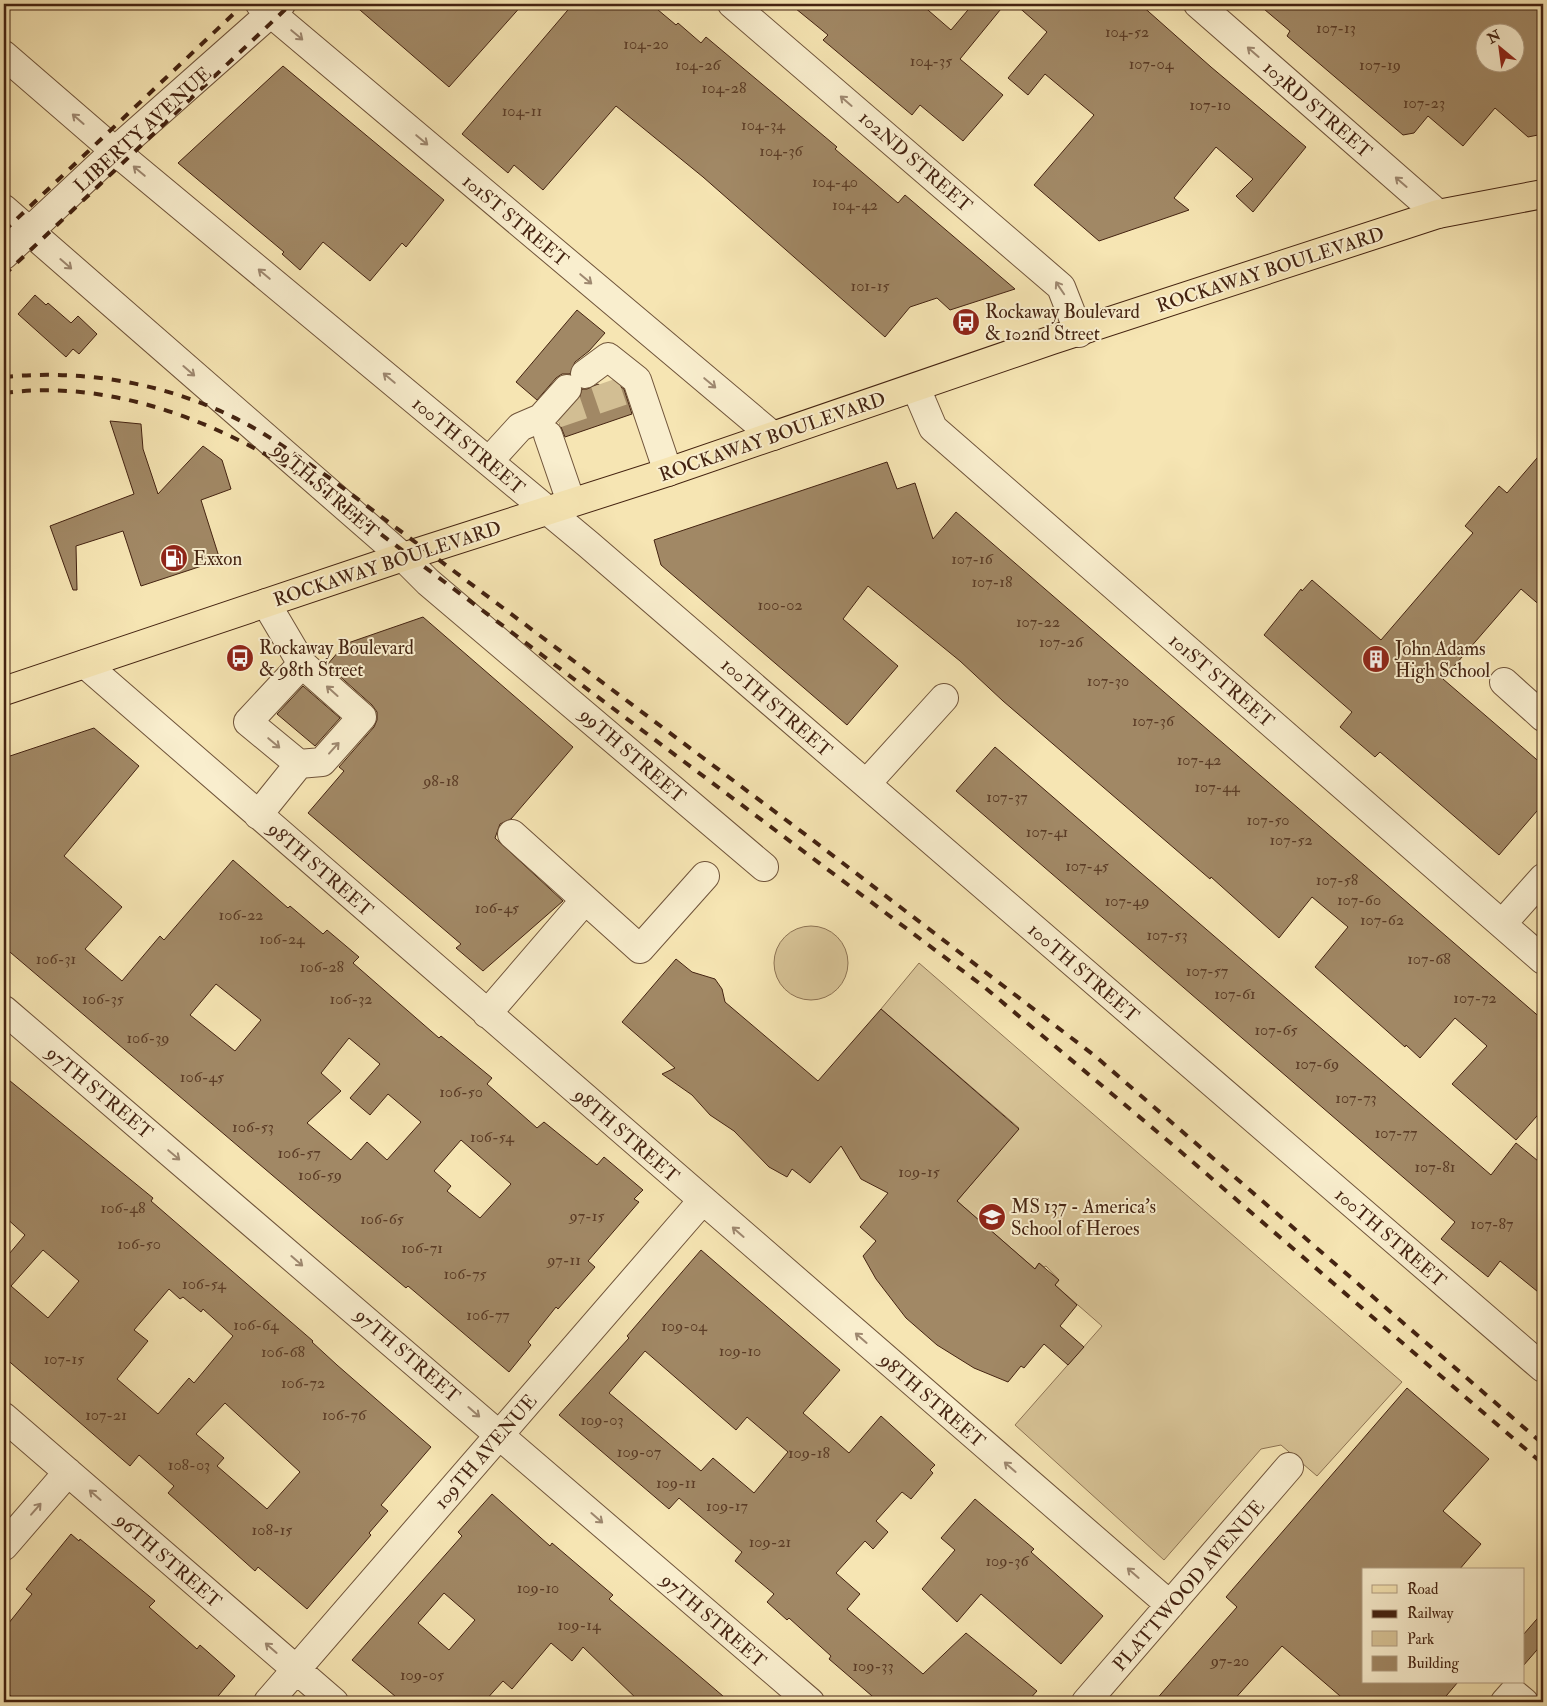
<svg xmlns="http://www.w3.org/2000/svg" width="1547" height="1706" font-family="'IM FELL Double Pica',serif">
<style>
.green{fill:#d8c497;stroke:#8e7454}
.building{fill:#a18865;stroke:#442311;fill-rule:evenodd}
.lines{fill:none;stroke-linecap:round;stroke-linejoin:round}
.minor-tunnel{stroke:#d2be93;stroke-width:28;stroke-dasharray:28 14;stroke-linecap:butt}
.minor-casing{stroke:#70543a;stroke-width:30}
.major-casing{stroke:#442311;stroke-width:30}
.minor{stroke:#f9eece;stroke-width:28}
.major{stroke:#f6e5b3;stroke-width:28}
.rail{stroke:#442311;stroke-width:4;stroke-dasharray:9 9;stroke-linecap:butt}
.oneway{stroke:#9e8870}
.labels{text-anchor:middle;stroke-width:4;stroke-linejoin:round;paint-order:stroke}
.number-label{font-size:16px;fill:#5b3c26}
.street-label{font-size:19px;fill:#442311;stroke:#f9eece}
.poi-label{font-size:19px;fill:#442311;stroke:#f9eece;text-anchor:start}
</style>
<rect width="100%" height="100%" fill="#f6e5b3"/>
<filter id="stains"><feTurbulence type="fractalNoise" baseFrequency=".004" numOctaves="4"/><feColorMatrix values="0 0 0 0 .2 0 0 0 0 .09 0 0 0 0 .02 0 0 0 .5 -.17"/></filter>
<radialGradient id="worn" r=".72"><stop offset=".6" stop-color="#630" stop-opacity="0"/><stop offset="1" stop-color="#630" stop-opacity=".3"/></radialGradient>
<path class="green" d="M774 963a37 37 0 1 1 74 0a37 37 0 1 1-74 0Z
M 919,963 L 1402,1382 L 1317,1476 L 1281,1445 L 1261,1449 L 1164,1560 L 1015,1425 L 1102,1326 L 1055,1285 L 1059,1280 L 1046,1266 L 1044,1267 L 1039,1263 L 1035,1269 L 957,1201 L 1019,1128 L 881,1009 Z"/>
<path class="building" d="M 353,4 L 523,4 L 449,87 Z
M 573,4 L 651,4 L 676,25 L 678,23 L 701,43 L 706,37 L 837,147 L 835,149 L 898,203 L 905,195 L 1015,289 L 950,310 L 937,298 L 910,307 L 885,337 L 703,177 L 616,106 L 543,190 L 514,165 L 508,173 L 462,134 Z
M 790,4 L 921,4 L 951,30 L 973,4 L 1005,4 L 960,59 L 1003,95 L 963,141 L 920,105 L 912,115 L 823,40 L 828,35 Z
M 1015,4 L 1140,4 L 1211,67 L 1306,147 L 1253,212 L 1236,196 L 1253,179 L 1216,147 L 1174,198 L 1189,210 L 1099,241 L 1034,185 L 1094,115 L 1045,74 L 1028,95 L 1008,78 L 1047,32 Z
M 1258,4 L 1543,4 L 1543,134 L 1528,137 L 1495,108 L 1463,146 L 1428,116 L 1414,133 L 1403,135 L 1287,36 L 1290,31 ZM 1484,32 L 1514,32 L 1514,62 L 1484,62 Z
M 283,66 L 444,200 L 406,247 L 402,243 L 370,281 L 323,242 L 300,270 L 282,254 L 284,252 L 178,163 Z
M 35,295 L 46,305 L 48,303 L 71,323 L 78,316 L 97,334 L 79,354 L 73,349 L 66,357 L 18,314 Z
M 577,310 L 605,333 L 589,351 L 575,362 L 570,374 L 562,374 L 556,378 L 537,400 L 516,382 Z
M 615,383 L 624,389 L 632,414 L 565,437 L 559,422 L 579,399 L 582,389 L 587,389 L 598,384 L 603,388 Z
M 110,421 L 141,424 L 143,449 L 158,494 L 203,446 L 222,460 L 231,489 L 201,500 L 220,560 L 141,586 L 123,531 L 76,546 L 77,590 L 73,590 L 50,526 L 134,494 Z
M 1543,451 L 1543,608 L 1521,589 L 1443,679 L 1543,765 L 1543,804 L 1499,855 L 1380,752 L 1375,757 L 1340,727 L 1352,712 L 1264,635 L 1301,589 L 1302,591 L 1312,580 L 1381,640 L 1473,533 L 1465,526 L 1499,486 L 1507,493 Z
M 887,462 L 897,489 L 915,483 L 933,539 L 956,512 L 1543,1020 L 1543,1109 L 1516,1140 L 1452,1084 L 1487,1046 L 1455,1018 L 1420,1058 L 1406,1045 L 1405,1047 L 1315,967 L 1348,927 L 1312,897 L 1279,938 L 1211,877 L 1210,879 L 1003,701 L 960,661 L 868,586 L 843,619 L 898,666 L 847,725 L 661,565 L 654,540 Z
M 423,617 L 573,747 L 511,819 L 500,824 L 495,838 L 563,901 L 483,971 L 456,948 L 461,944 L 308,813 L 344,771 L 339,767 L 374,727 L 377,720 L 377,712 L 372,705 L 327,665 L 345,644 Z
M 303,686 L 340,718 L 315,746 L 277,714 Z
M 94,728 L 139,766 L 64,856 L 122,907 L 85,949 L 122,981 L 160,936 L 164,940 L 233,860 L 288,908 L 290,906 L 323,934 L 327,930 L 359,957 L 353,963 L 439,1038 L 441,1036 L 492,1078 L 487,1084 L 537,1128 L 544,1122 L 597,1165 L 604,1157 L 643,1190 L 634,1199 L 639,1202 L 588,1261 L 595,1267 L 558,1309 L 556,1307 L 528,1342 L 531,1345 L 509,1372 L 408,1286 L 406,1288 L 332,1226 L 4,947 L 4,758 ZM 216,984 L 261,1020 L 235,1051 L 190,1015 ZM 349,1038 L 380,1064 L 350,1098 L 370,1115 L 388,1094 L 421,1122 L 387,1160 L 367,1142 L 351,1160 L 307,1123 L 341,1091 L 321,1073 ZM 461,1140 L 511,1184 L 480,1218 L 447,1191 L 451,1186 L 434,1171 Z
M 995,747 L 1491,1175 L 1516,1143 L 1543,1165 L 1543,1296 L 1500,1261 L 1488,1277 L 1441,1239 L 1455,1222 L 956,791 Z
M 676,959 L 692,972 L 715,979 L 722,989 L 725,1002 L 818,1081 L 881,1009 L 1019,1129 L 957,1201 L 1035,1269 L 1039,1263 L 1047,1270 L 1059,1280 L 1055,1285 L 1077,1305 L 1060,1326 L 1084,1347 L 1068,1365 L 1044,1344 L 1024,1368 L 1021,1366 L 1008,1382 L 974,1368 L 937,1345 L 906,1318 L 876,1279 L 863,1256 L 876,1241 L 860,1227 L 888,1193 L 861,1179 L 841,1146 L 810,1183 L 792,1169 L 787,1177 L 769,1167 L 734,1131 L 710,1115 L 692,1095 L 662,1074 L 675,1068 L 622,1022 Z
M 4,1076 L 153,1198 L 151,1201 L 313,1341 L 312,1342 L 337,1365 L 431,1447 L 381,1505 L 388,1511 L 369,1533 L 371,1535 L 307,1609 L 258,1567 L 255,1571 L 168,1493 L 174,1486 L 139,1455 L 130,1466 L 4,1357 L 4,1260 L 25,1235 L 4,1216 ZM 43,1250 L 79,1281 L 48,1318 L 11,1286 ZM 169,1289 L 180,1299 L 183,1297 L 201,1312 L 203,1309 L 233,1336 L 194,1383 L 189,1378 L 158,1414 L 117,1379 L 148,1341 L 134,1330 ZM 225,1403 L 300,1472 L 267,1509 L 217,1466 L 224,1458 L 196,1434 Z
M 701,1250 L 840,1370 L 803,1413 L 849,1453 L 881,1416 L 935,1465 L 930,1470 L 933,1473 L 911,1499 L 902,1492 L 876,1521 L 888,1532 L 873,1549 L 865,1541 L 836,1573 L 860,1594 L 847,1609 L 923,1674 L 966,1633 L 1037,1691 L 1027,1702 L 879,1702 L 829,1659 L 831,1656 L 789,1618 L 787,1620 L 767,1602 L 774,1594 L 735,1561 L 742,1552 L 679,1498 L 669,1509 L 559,1415 L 629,1338 L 627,1336 ZM 645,1351 L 736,1430 L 747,1417 L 788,1452 L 754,1493 L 713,1458 L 701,1471 L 609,1393 Z
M 1407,1388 L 1489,1459 L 1443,1511 L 1481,1544 L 1459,1570 L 1363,1570 L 1363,1682 L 1458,1682 L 1441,1702 L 1347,1702 L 1282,1646 L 1232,1702 L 1154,1702 L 1237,1607 L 1226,1597 Z
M 492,1494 L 550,1546 L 552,1543 L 613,1595 L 609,1599 L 730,1702 L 640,1702 L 583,1647 L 572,1661 L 551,1643 L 512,1689 L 503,1681 L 484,1702 L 402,1702 L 352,1660 L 462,1536 L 458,1532 ZM 444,1593 L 475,1620 L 449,1650 L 418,1623 Z
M 975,1499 L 1034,1549 L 1031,1552 L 1103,1616 L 1061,1664 L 981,1594 L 957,1622 L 922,1589 L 955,1550 L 941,1538 Z
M 71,1534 L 79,1541 L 80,1539 L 155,1601 L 149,1607 L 197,1649 L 200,1645 L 235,1676 L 213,1702 L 18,1702 L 4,1690 L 4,1629 L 32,1594 L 26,1589 Z
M 1543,1612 L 1543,1643 L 1523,1666 L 1523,1635 Z"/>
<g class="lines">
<path class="minor-tunnel" d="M 556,414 L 626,390"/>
<g class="minor-casing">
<path id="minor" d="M 260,4 L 773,436
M 732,4 L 1061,287 L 1079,333
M 1198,4 L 1438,214
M 4,55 L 115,151 L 588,544 L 1543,1368
M 4,209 L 403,557 L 428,582 L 764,867
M 4,255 L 115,151 L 281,4
M 585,374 L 608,357 L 637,380 L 668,472
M 916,388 L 933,428 L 1543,960
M 548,435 L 571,502
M 489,461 L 520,427 L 541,418 L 567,389
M 266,603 L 302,664 L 362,717 L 322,762 L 299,764 L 248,722 L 302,664
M 85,664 L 1170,1605
M 1504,682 L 1543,717
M 866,784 L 944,698
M 258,815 L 299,764
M 512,834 L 640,949 L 705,876
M 1502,924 L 1543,878
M 4,1010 L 810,1702
M 487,1014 L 585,900
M 4,1417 L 334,1702
M 4,1546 L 68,1472
M 268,1702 L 702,1201
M 1086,1702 L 1289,1467
M 1505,1702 L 1513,1693 L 1524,1702"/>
</g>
<g class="major-casing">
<path id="major" d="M 4,691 L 403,557 L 668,472 L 1052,340 L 1438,214 L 1543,194"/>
</g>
<use href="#minor" class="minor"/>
<use href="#major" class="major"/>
<path class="rail" d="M 4,231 L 244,4
M 4,275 L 291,4
M 4,377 C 94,368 187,387 264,434 C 287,448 309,464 331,479 L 810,838 L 1095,1056 L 1543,1444
M 4,393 C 95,381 186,410 265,454 C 286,465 306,480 326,493 L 983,986 L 1173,1145 L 1543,1464"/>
</g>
<defs><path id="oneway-shaft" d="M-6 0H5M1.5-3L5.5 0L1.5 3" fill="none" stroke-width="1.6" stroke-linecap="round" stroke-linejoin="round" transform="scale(1.25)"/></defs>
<g class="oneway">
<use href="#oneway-shaft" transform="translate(297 35) rotate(40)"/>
<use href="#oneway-shaft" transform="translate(1253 52) rotate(-139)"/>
<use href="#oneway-shaft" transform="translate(846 101) rotate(-139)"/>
<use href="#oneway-shaft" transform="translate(78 119) rotate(-139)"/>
<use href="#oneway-shaft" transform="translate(422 140) rotate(40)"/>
<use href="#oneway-shaft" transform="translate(139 171) rotate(-140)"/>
<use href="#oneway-shaft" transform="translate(1401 182) rotate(-139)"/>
<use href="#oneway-shaft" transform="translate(66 264) rotate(41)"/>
<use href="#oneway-shaft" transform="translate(264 274) rotate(-140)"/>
<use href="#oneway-shaft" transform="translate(586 279) rotate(40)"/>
<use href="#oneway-shaft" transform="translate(1060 288) rotate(-124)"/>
<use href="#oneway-shaft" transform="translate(189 371) rotate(41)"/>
<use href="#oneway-shaft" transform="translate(389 378) rotate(-140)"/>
<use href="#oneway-shaft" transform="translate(710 383) rotate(40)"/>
<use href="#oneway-shaft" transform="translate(332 691) rotate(-138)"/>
<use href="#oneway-shaft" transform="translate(274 743) rotate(40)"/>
<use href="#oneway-shaft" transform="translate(334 748) rotate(-48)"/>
<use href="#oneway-shaft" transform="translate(174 1155) rotate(40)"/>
<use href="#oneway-shaft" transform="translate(738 1232) rotate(-139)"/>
<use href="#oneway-shaft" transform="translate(297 1261) rotate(41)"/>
<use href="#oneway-shaft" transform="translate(861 1338) rotate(-139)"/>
<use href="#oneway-shaft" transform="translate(474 1412) rotate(41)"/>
<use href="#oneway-shaft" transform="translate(1010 1467) rotate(-139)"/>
<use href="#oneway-shaft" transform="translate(95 1495) rotate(-139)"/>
<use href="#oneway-shaft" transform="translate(36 1509) rotate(-49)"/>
<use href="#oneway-shaft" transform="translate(597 1518) rotate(41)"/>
<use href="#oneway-shaft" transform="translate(1133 1573) rotate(-139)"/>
<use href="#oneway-shaft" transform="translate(271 1648) rotate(-139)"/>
</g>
<defs>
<g id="bus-disc" transform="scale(1.4375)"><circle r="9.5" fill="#8f2418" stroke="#f9eece"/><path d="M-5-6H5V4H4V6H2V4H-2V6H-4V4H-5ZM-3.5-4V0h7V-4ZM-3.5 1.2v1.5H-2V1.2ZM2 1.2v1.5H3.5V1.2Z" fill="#fff"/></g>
<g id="fuel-disc" transform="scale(1.4375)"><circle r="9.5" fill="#8f2418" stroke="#f9eece"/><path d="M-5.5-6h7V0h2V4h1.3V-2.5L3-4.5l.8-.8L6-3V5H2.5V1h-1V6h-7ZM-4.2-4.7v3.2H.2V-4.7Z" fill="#fff"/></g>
<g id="building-disc" transform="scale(1.4375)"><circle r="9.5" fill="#8f2418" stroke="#f9eece"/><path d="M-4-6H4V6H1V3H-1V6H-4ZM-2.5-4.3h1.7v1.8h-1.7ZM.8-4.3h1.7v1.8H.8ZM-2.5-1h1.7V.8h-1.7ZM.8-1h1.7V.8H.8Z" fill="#fff"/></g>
<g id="school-disc" transform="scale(1.4375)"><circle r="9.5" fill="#8f2418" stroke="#f9eece"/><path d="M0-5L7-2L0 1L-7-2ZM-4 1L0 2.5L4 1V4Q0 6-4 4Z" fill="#fff"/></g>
</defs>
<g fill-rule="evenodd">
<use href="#bus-disc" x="966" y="322"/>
<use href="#fuel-disc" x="174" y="558"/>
<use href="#bus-disc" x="240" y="658"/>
<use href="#building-disc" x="1376" y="659"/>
<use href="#school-disc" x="992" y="1217"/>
</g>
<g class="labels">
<g class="number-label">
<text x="1336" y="33">107-13</text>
<text x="1127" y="37">104-52</text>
<text x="646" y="49">104-20</text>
<text x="931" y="66">104-35</text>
<text x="1151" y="69">107-04</text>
<text x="698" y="70">104-26</text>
<text x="1380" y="70">107-19</text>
<text x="724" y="93">104-28</text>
<text x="1424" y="108">107-23</text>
<text x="1210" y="110">107-10</text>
<text x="522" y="116">104-11</text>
<text x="763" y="130">104-34</text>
<text x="781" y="156">104-36</text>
<text x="835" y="187">104-40</text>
<text x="855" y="210">104-42</text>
<text x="870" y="291">101-15</text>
<text x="972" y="564">107-16</text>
<text x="992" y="587">107-18</text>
<text x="780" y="610">100-02</text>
<text x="1038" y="627">107-22</text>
<text x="1061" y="647">107-26</text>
<text x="1108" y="686">107-30</text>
<text x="1153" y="726">107-36</text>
<text x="1199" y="765">107-42</text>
<text x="441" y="786">98-18</text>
<text x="1217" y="792">107-44</text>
<text x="1007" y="802">107-37</text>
<text x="1268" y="825">107-50</text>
<text x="1047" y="837">107-41</text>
<text x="1291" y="845">107-52</text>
<text x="1087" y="871">107-45</text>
<text x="1337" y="885">107-58</text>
<text x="1359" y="905">107-60</text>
<text x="1127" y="906">107-49</text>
<text x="497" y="913">106-45</text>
<text x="241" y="920">106-22</text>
<text x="1382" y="925">107-62</text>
<text x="1167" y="940">107-53</text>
<text x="282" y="944">106-24</text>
<text x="56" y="964">106-31</text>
<text x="1429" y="964">107-68</text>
<text x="322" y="972">106-28</text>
<text x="1207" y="976">107-57</text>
<text x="1235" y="999">107-61</text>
<text x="1475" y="1003">107-72</text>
<text x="103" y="1004">106-35</text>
<text x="351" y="1004">106-32</text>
<text x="1276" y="1035">107-65</text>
<text x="148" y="1043">106-39</text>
<text x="1317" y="1069">107-69</text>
<text x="202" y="1082">106-45</text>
<text x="461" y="1097">106-50</text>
<text x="1356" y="1103">107-73</text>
<text x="253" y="1132">106-53</text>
<text x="1396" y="1138">107-77</text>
<text x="492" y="1142">106-54</text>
<text x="299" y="1158">106-57</text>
<text x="1435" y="1172">107-81</text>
<text x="919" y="1177">109-15</text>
<text x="320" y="1180">106-59</text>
<text x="123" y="1213">106-48</text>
<text x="587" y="1221">97-15</text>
<text x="382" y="1224">106-65</text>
<text x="1492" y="1229">107-87</text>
<text x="139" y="1249">106-50</text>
<text x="422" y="1253">106-71</text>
<text x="564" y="1265">97-11</text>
<text x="465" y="1279">106-75</text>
<text x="204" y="1289">106-54</text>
<text x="488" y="1320">106-77</text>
<text x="256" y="1330">106-64</text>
<text x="684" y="1331">109-04</text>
<text x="740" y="1356">109-10</text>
<text x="283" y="1357">106-68</text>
<text x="64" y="1364">107-15</text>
<text x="303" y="1388">106-72</text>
<text x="106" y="1420">107-21</text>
<text x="344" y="1420">106-76</text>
<text x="602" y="1425">109-03</text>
<text x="639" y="1457">109-07</text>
<text x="809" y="1458">109-18</text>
<text x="189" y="1470">108-03</text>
<text x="676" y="1488">109-11</text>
<text x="727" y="1511">109-17</text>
<text x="272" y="1535">108-15</text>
<text x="770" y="1547">109-21</text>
<text x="1007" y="1566">109-36</text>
<text x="538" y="1593">109-10</text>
<text x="579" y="1630">109-14</text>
<text x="1230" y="1666">97-20</text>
<text x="873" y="1671">109-33</text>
<text x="422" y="1680">109-05</text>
</g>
<g class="street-label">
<text transform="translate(1318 109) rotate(41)" y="7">103RD STREET</text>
<text transform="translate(142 129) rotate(-42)" y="7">LIBERTY AVENUE</text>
<text transform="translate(916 161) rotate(41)" y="7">102ND STREET</text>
<text transform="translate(516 220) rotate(40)" y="7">101ST STREET</text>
<text transform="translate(1270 269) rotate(-18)" y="7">ROCKAWAY BOULEVARD</text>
<text transform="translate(772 436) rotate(-19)" y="7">ROCKAWAY BOULEVARD</text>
<text transform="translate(469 445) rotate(40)" y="7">100TH STREET</text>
<text transform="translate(326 490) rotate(41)" y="7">99TH STREET</text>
<text transform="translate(387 563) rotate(-18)" y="7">ROCKAWAY BOULEVARD</text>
<text transform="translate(1222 680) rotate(41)" y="7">101ST STREET</text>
<text transform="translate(777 707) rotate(41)" y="7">100TH STREET</text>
<text transform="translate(633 755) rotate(41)" y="7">99TH STREET</text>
<text transform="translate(321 869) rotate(41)" y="7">98TH STREET</text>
<text transform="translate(1084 972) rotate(41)" y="7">100TH STREET</text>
<text transform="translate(100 1092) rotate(40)" y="7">97TH STREET</text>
<text transform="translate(627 1135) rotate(41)" y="7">98TH STREET</text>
<text transform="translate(1391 1237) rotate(41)" y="7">100TH STREET</text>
<text transform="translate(408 1355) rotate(41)" y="7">97TH STREET</text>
<text transform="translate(933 1400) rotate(41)" y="7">98TH STREET</text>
<text transform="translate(485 1451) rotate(-49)" y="7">109TH AVENUE</text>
<text transform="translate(169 1560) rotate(41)" y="7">96TH STREET</text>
<text transform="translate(1188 1585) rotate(-49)" y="7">PLATTWOOD AVENUE</text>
<text transform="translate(714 1620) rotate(41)" y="7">97TH STREET</text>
</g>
<g class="poi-label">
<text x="985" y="318">Rockaway Boulevard<tspan x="985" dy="22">&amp; 102nd Street</tspan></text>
<text x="193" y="565">Exxon</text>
<text x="259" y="654">Rockaway Boulevard<tspan x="259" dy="22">&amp; 98th Street</tspan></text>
<text x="1395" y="655">John Adams<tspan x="1395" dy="22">High School</tspan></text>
<text x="1011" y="1213">MS 137 - America's<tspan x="1011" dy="22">School of Heroes</tspan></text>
</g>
</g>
<rect width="1547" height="1706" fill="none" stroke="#f6e5b3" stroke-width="20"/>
<rect x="5" y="5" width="1537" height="1696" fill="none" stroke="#442311" stroke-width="2.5"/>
<rect x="10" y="10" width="1527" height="1686" fill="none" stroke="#442311"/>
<rect x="1362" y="1568" width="162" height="115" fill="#f9eece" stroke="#b19d82"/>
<rect x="1372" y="1585" width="25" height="8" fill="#f6e5b3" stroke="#b19d82"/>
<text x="1407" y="1594" font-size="15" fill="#442311">Road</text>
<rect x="1372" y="1610" width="25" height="8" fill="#442311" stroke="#b19d82"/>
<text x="1407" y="1618" font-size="15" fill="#442311">Railway</text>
<rect x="1372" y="1631" width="25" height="15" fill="#d8c497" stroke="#b19d82"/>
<text x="1407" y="1644" font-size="15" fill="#442311">Park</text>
<rect x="1372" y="1656" width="25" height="15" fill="#a18865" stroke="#b19d82"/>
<text x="1407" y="1668" font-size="15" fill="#442311">Building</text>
<g transform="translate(1500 48) rotate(331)"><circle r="24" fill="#f9eece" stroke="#b19d82"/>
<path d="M0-4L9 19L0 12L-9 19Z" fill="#8f2418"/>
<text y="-8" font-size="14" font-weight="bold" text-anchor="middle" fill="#442311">N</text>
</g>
<rect width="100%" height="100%" filter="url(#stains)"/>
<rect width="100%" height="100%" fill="url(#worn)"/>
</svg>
